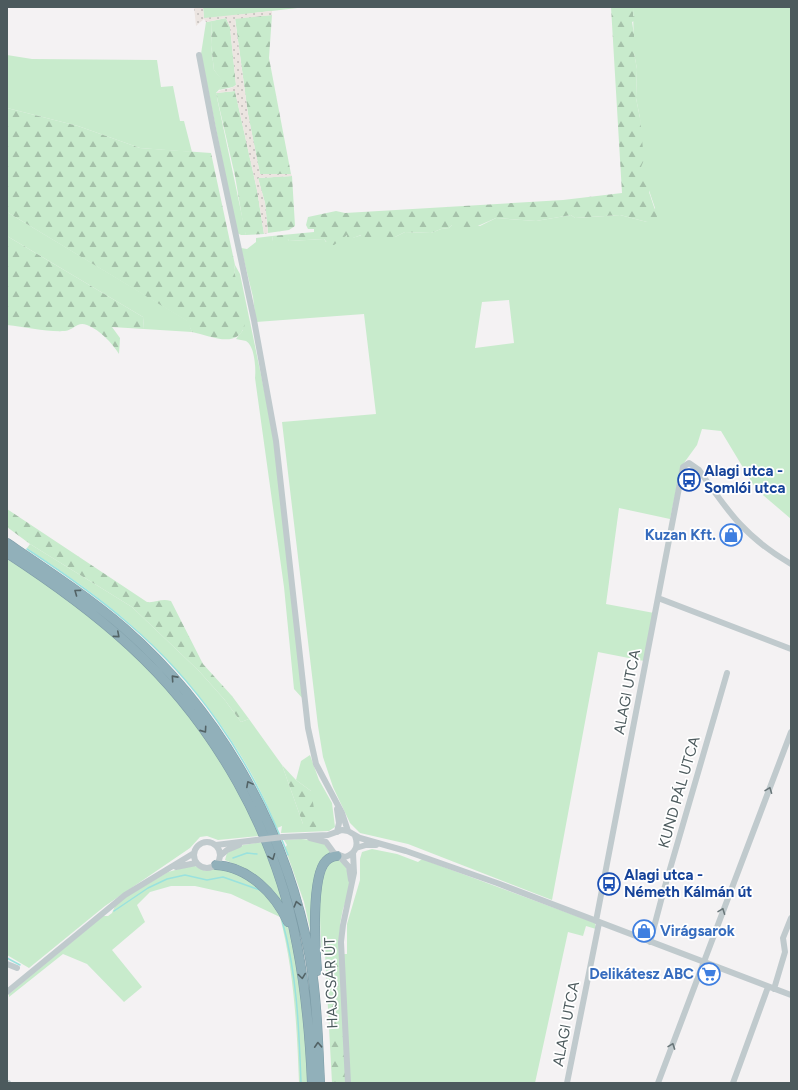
<svg xmlns="http://www.w3.org/2000/svg" width="798" height="1090" font-family="Figtree,sans-serif">
<style>
.green{fill:#c8ebcc;fill-rule:evenodd}
.forest{fill:url(#forest-firs)}
.sand{fill:url(#sand-dots)}
.lines{fill:none;stroke-linecap:round;stroke-linejoin:round}
.stream{stroke:#9ae2de;stroke-width:1.5}
.highway-casing{stroke:#7c9ba6;stroke-width:10}
.minor{stroke:#c0cacd;stroke-width:6}
.highway{stroke:#91b0ba;stroke-width:9}
.minor-bridge{stroke:#c0cacd;stroke-width:6}
.oneway{stroke:#536366}
.oneway2{stroke:#697679}
.labels{text-anchor:middle;stroke-width:3.5;stroke-linejoin:round;paint-order:stroke}
.transit-label{font-size:15px;font-weight:bold;fill:#164399;stroke:#fff;text-anchor:start}
.shop-label{font-size:15px;font-weight:bold;fill:#366cbe;stroke:#fff;text-anchor:end}
.street-label{font-size:15px;fill:#4c5a5d;stroke:#fff}
</style>
<defs>
<pattern id="forest-firs" width="22" height="20" patternUnits="userSpaceOnUse"><rect width="22" height="20" fill="#c8ebcc"/><path d="M5 1l3.5 6h-7zM16 11l3.5 6h-7z" fill="#a5c1a9"/></pattern>
<pattern id="sand-dots" width="8" height="8" patternUnits="userSpaceOnUse"><rect width="8" height="8" fill="#ece5e1"/><path d="M2 2h.1M6 6h.1" fill="none" stroke="#c1bdba" stroke-width="1.8" stroke-linecap="round"/></pattern>
</defs>
<rect width="100%" height="100%" fill="#f4f2f3"/>
<path class="green" d="M 203,7 L 306,7 L 204,19 Z
M 633,7 L 791,7 L 791,519 L 756,489 L 721,431 L 702,429 L 697,445 L 681,467 L 670,519 L 619,508 L 606,604 L 654,613 L 644,661 L 598,652 L 552,900 L 408,844 L 360,833 L 350,823 L 333,787 L 323,757 L 318,726 L 282,422 L 376,414 L 364,314 L 256,322 L 253,297 L 241,248 L 247,249 L 256,242 L 256,238 L 272,236 L 273,241 L 288,239 L 289,241 L 324,239 L 326,242 L 348,235 L 353,240 L 352,238 L 362,235 L 395,237 L 405,232 L 431,233 L 441,229 L 449,228 L 452,225 L 480,226 L 496,218 L 536,221 L 571,215 L 575,218 L 620,215 L 647,222 L 655,208 L 641,167 L 640,118 L 636,98 L 637,69 L 634,53 ZM 509,300 L 514,343 L 475,348 L 482,302 Z
M 212,21 L 211,45 L 214,70 L 225,83 L 216,93 L 246,235 L 241,235 L 237,233 L 201,54 L 206,22 Z
M 7,55 L 32,59 L 157,60 L 161,87 L 173,86 L 180,121 L 184,121 L 192,152 L 140,148 L 78,126 L 7,108 Z
M 7,212 L 188,321 L 192,332 L 144,329 L 143,317 L 7,236 Z
M 235,265 L 240,274 L 275,442 L 304,700 L 294,689 L 284,587 L 255,378 C 256,369 255,346 246,341 C 243,340 239,340 236,339 L 243,330 L 234,270 Z
M 30,544 L 132,607 L 199,671 L 224,699 L 241,722 L 249,719 L 282,765 L 303,824 L 311,791 L 296,780 L 301,761 L 310,755 L 319,780 L 332,803 L 335,827 L 329,831 L 281,833 L 282,826 L 277,828 C 243,742 182,665 111,608 C 84,586 55,567 27,548 Z
M 7,559 C 27,572 49,583 69,598 C 132,645 194,708 231,778 C 242,797 250,817 259,836 L 218,840 L 207,836 L 200,837 L 190,848 L 105,906 L 29,968 L 7,955 Z
M 301,839 L 323,841 L 330,852 L 324,859 L 314,947 L 304,902 L 285,848 L 287,845 L 284,840 Z
M 262,842 L 287,911 C 271,884 253,873 225,860 L 227,853 L 243,845 Z
M 372,849 L 397,854 L 418,862 L 422,859 L 595,923 L 596,929 L 586,926 L 583,936 L 568,932 L 535,1083 L 346,1083 L 340,954 L 322,954 C 321,932 313,866 337,859 L 345,863 L 350,882 L 349,892 L 343,909 L 340,924 L 340,954 L 347,954 L 347,924 L 360,880 L 360,859 L 362,852 Z
M 193,865 L 205,871 L 220,867 L 254,882 L 284,917 L 295,946 L 306,1031 L 308,1083 L 299,1083 C 297,1027 294,971 280,917 L 231,894 L 195,886 L 171,886 L 150,892 L 137,905 L 145,922 L 112,950 L 142,987 L 124,1002 L 87,964 L 63,954 L 9,997 L 9,994 L 103,916 L 108,916 L 112,913 L 115,906 L 126,897 L 168,872 Z"/>
<path class="forest" d="M 611,7 L 633,7 L 633,16 L 635,17 L 636,20 L 632,22 L 634,34 L 634,53 L 637,69 L 636,98 L 640,118 L 644,160 L 641,167 L 645,170 L 650,184 L 649,192 L 657,216 L 656,221 L 647,222 L 620,215 L 575,218 L 571,215 L 536,221 L 496,218 L 471,229 L 459,230 L 452,225 L 449,228 L 441,229 L 431,233 L 405,232 L 395,237 L 362,241 L 361,235 L 353,238 L 353,240 L 347,239 L 347,235 L 334,245 L 329,245 L 324,239 L 289,241 L 288,239 L 282,244 L 273,241 L 272,236 L 314,232 L 314,229 L 308,229 L 306,225 L 308,217 L 336,211 L 345,213 L 563,200 L 622,193 Z
M 272,15 L 269,58 L 291,174 L 260,174 L 248,114 L 235,18 Z
M 226,18 L 230,27 L 236,85 L 233,87 L 219,90 L 224,83 L 214,70 L 211,45 L 212,21 Z
M 235,91 L 257,190 L 264,234 L 246,235 L 244,229 L 235,176 L 216,93 Z
M 7,108 L 78,126 L 140,148 L 211,153 L 235,265 L 234,270 L 245,324 C 239,350 211,336 192,332 L 187,321 L 7,212 Z
M 292,176 L 295,226 L 289,230 L 268,233 L 265,203 L 258,178 Z
M 7,236 L 143,317 L 144,329 L 112,327 L 120,338 L 119,354 C 112,343 100,330 87,325 C 77,321 74,330 65,331 C 46,332 26,327 7,325 Z
M 7,509 L 147,602 C 156,603 161,598 171,601 L 203,664 L 232,696 L 249,719 L 241,722 L 224,699 L 199,671 L 132,607 L 30,544 L 7,527 Z
M 282,765 L 296,780 L 311,791 L 317,826 L 311,831 L 303,824 Z
M 325,953 L 340,954 L 346,1083 L 332,1083 Z"/>
<path class="sand" d="M 194,7 L 203,7 L 204,18 L 272,11 L 272,15 L 235,19 L 248,114 L 260,174 L 291,174 L 292,176 L 258,178 L 265,203 L 268,233 L 264,234 L 257,190 L 235,91 L 216,93 C 222,88 231,90 236,85 L 230,27 L 226,18 L 206,22 L 204,19 L 196,26 Z"/>
<g class="lines">
<path class="stream" d="M 27,549 C 62,572 97,596 129,624 C 196,681 247,755 280,836
M 282,840 L 288,855
M 233,858 L 247,853 L 257,854
M 114,911 L 148,888 L 167,879 L 185,875 L 207,880 L 223,877 L 260,890
M 282,920 C 297,973 299,1028 301,1083
M 7,958 L 20,965"/>
<g class="highway-casing">
<path id="highway" d="M 7,543 C 47,570 88,597 124,628 C 222,714 287,831 310,958 C 317,999 318,1041 320,1083
M 7,553 C 50,581 92,611 130,646 C 215,724 276,832 297,945 C 306,991 310,1037 312,1083
M 216,865 C 249,867 275,894 288,922
M 317,971 C 315,948 311,876 326,861 C 329,858 333,856 337,856"/>
</g>
<path class="minor" d="M 199,55 L 213,128 L 254,320 L 276,441 L 308,728 L 316,764 L 342,813 L 348,831
M 658,598 L 791,649
M 337,832 L 339,823 L 337,809
M 283,837 L 328,835 L 342,830 L 348,831 L 360,838 L 406,851 L 497,883 L 791,995
M 310,838 L 326,842 L 334,853 L 345,857 C 355,854 359,846 355,836
M194 855a13 13 0 1 1 26 0a13 13 0 1 1-26 0Z
M 216,845 L 257,840
M 356,848 L 366,845 L 376,845
M 220,856 L 227,850 L 239,845
M 340,857 L 349,867 L 351,880
M 176,867 L 196,863
M 596,921 L 683,467 L 689,463 L 699,470 C 729,513 745,537 791,564
M 650,942 L 663,893 L 727,673
M 7,964 L 17,968
M 774,989 L 785,952 L 783,938 L 791,918
M 7,992 L 125,895 L 194,853
M 7,1083 L 8,1083
M 348,1083 L 341,942 L 343,925 L 354,873 L 353,853
M 567,1083 L 599,923
M 658,1083 L 791,732
M 733,1083 L 768,987"/>
<use href="#highway" class="highway"/>
<path class="minor-bridge" d="M 257,840 L 283,837"/>
</g>
<defs><path id="oneway-chevron" d="M-2-3.5L2.5 0L-2 3.5" fill="none" stroke-width="1.6" stroke-linecap="round" stroke-linejoin="round"/></defs>
<g class="oneway">
<use href="#oneway-chevron" transform="translate(77 592) rotate(-144)"/>
<use href="#oneway-chevron" transform="translate(117 635) rotate(41)"/>
<use href="#oneway-chevron" transform="translate(174 678) rotate(-132)"/>
<use href="#oneway-chevron" transform="translate(204 730) rotate(55)"/>
<use href="#oneway-chevron" transform="translate(249 784) rotate(-118)"/>
<use href="#oneway-chevron" transform="translate(272 857) rotate(69)"/>
<use href="#oneway-chevron" transform="translate(297 904) rotate(-105)"/>
<use href="#oneway-chevron" transform="translate(302 976) rotate(82)"/>
<use href="#oneway-chevron" transform="translate(318 1045) rotate(-93)"/>
</g>
<g class="oneway2">
<use href="#oneway-chevron" transform="translate(769 790) rotate(-69)"/>
<use href="#oneway-chevron" transform="translate(722 911) rotate(-69)"/>
<use href="#oneway-chevron" transform="translate(672 1046) rotate(-70)"/>
</g>
<defs>
<g id="bus-ring" transform="scale(1.15)"><circle r="9.5" fill="#fff" stroke="#1a4fb4" stroke-width="1.5"/><path d="M-5-6H5V4H4V6H2V4H-2V6H-4V4H-5ZM-3.5-4V0h7V-4ZM-3.5 1.2v1.5H-2V1.2ZM2 1.2v1.5H3.5V1.2Z" fill="#1a4fb4"/></g>
<g id="shop-ring" transform="scale(1.15)"><circle r="9.5" fill="#fff" stroke="#3f7fe0" stroke-width="1.5"/><path d="M-5-2.5h2.3a2.7 3.5 0 0 1 5.4 0H5L5.5 6h-11ZM-1.5-2.5h3a1.5 2.3 0 0 0-3 0Z" fill="#3f7fe0"/></g>
<g id="supermarket-ring" transform="scale(1.15)"><circle r="9.5" fill="#fff" stroke="#3f7fe0" stroke-width="1.5"/><path d="M-6-5.5h2.5l.6 2H6L4.5 2H-2.5L-4.4-4H-6ZM-1.5 3.2a1.3 1.3 0 1 0 .1 0ZM3 3.2a1.3 1.3 0 1 0 .1 0Z" fill="#3f7fe0"/></g>
</defs>
<g fill-rule="evenodd">
<use href="#bus-ring" x="689" y="480"/>
<use href="#shop-ring" x="731" y="535"/>
<use href="#bus-ring" x="609" y="884"/>
<use href="#shop-ring" x="644" y="931"/>
<use href="#supermarket-ring" x="709" y="974"/>
</g>
<g class="labels">
<g class="transit-label">
<text x="704" y="476">Alagi utca -<tspan x="704" dy="17">Somlói utca</tspan></text>
<text x="624" y="880">Alagi utca -<tspan x="624" dy="17">Németh Kálmán út</tspan></text>
</g>
<g class="shop-label">
<text x="716" y="540">Kuzan Kft.</text>
<text x="660" y="936" text-anchor="start">Virágsarok</text>
<text x="694" y="979">Delikátesz ABC</text>
</g>
<g class="street-label">
<text transform="translate(627 692) rotate(-79)" y="5">ALAGI UTCA</text>
<text transform="translate(679 792) rotate(-74)" y="5">KUND PÁL UTCA</text>
<text transform="translate(331 983) rotate(-92)" y="5">HAJCSÁR ÚT</text>
<text transform="translate(566 1024) rotate(-79)" y="5">ALAGI UTCA</text>
</g>
</g>
<rect width="798" height="1090" fill="none" stroke="#4c5a5d" stroke-width="16"/>
</svg>
